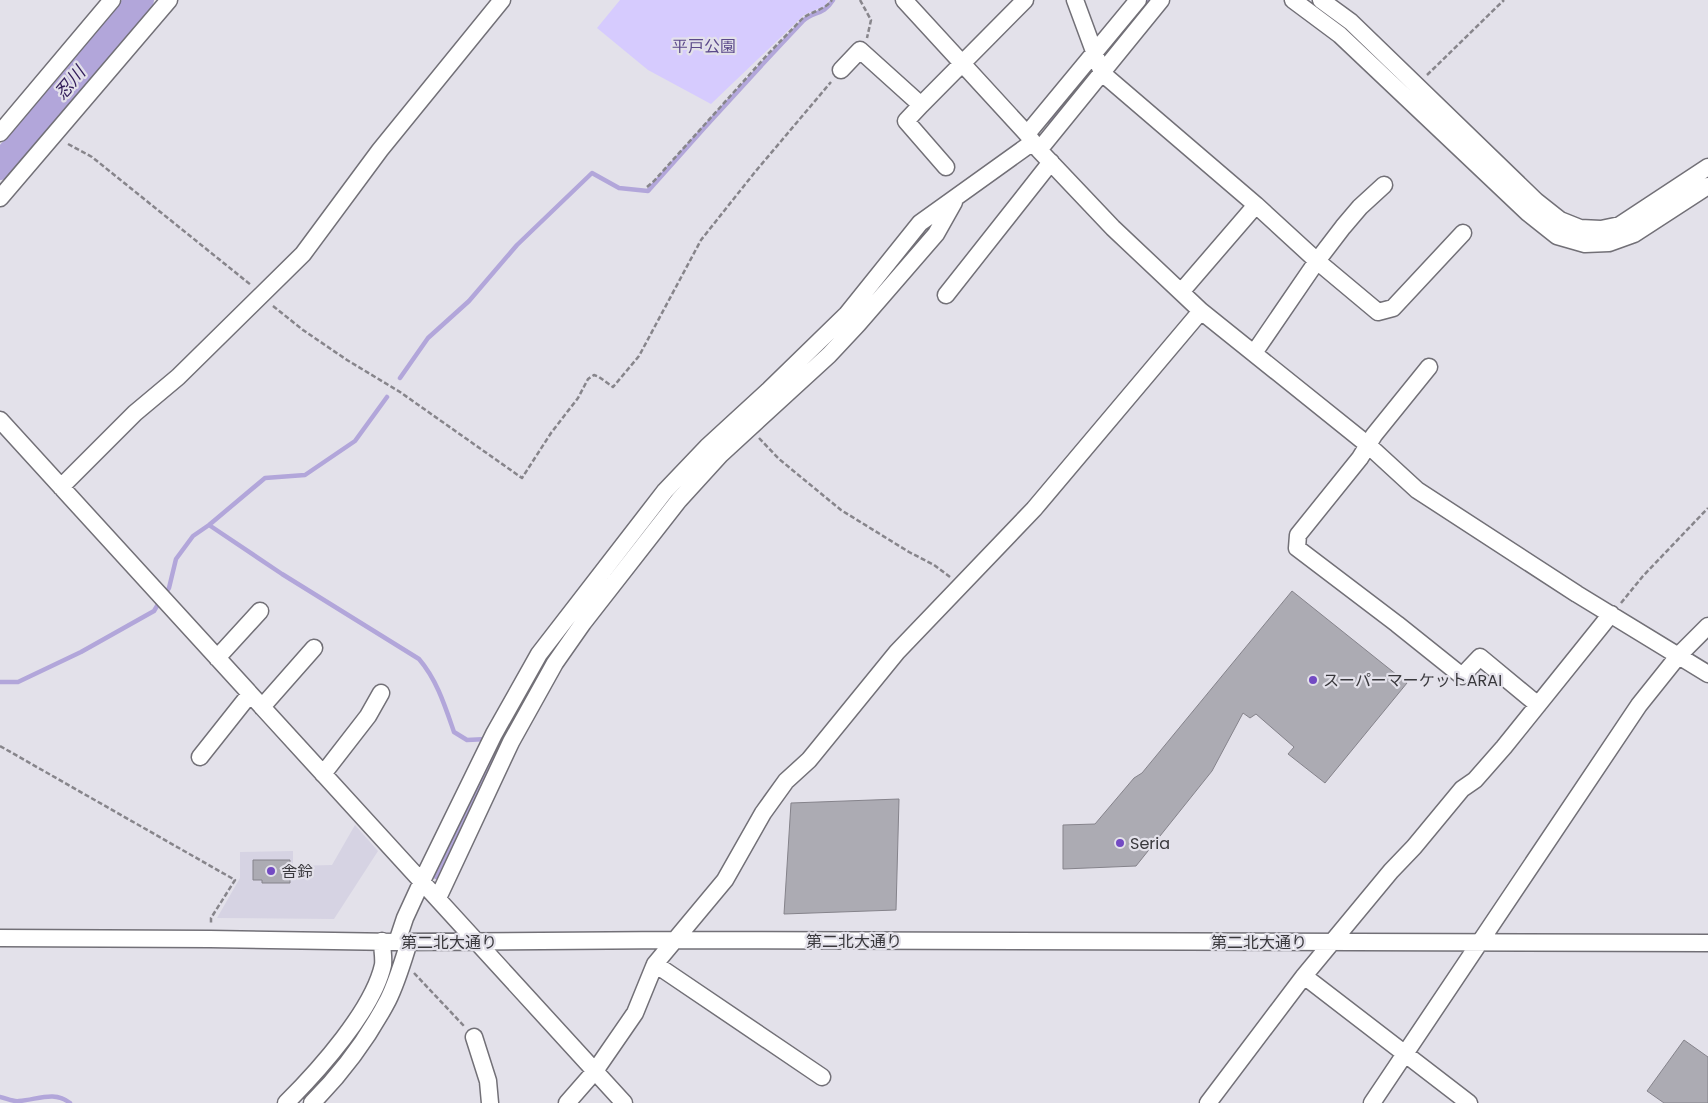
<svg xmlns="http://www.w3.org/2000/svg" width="1708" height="1103" font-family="Poppins,'Noto Sans JP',sans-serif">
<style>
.built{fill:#d6d3e3}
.green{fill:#d6cbfe}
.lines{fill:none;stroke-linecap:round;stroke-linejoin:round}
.stream{stroke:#b2a6da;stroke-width:4.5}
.river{stroke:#b2a6da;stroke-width:28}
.building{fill:#acabb3;stroke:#85838b}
.minor-casing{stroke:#727077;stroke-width:19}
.path{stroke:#87858b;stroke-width:2.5;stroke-dasharray:5 2.5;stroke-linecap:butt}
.minor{stroke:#fff;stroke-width:16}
.poi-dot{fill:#734ac3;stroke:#e3e1ea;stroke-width:2}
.labels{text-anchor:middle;stroke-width:4.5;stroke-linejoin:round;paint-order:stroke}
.park-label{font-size:16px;fill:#5b498a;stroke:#e3e1ea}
.poi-label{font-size:16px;fill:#39383c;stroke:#e3e1ea;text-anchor:start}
.street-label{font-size:16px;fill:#39383c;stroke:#e3e1ea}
.water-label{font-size:18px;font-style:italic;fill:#311c59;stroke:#e3e1ea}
</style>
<rect width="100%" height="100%" fill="#e3e1ea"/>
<path class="built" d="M 355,825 L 378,851 L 334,919 L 217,918 L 240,878 L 240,852 L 293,851 L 293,866 L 332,865 Z"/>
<path class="green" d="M 620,0 L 829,0 L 825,6 L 804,15 L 711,104 L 648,70 L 597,28 Z"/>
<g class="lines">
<path class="stream" d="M 1102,59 L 1150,0
M 1050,122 L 1095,67
M 400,378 L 428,338 L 469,301 L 517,245 L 592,173 L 619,188 L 648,191 C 699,133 750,77 803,21 C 813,11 823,16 833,0
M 209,525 L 282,574 L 419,659 C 437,680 445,706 454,732 L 467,740 L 487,739
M 165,594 L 169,588 L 176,559 L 193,536 L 209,525 L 265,478 L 305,475 L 355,441 L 387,397
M 0,682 L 18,682 L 81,652 L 154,611 L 160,601
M 436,877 L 501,739 L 549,658 L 571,626
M 387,978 L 393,966
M 330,1072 L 348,1045
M 0,1097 C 6,1098 13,1102 19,1101 C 37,1100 54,1090 70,1103"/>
<path class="river" d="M 0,166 L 69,87 L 140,0"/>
</g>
<path class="building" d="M 1292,591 L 1407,683 L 1325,783 L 1288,754 L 1294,747 L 1256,714 L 1250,718 L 1243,713 L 1212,771 L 1136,866 L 1063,869 L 1063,825 L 1095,824 L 1134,778 L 1142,773 Z
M 899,799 L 896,910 L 784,914 L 791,803 Z
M 253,860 L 290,860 L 290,883 L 262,883 L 262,880 L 253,880 Z
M 1684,1040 L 1708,1057 L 1708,1103 L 1664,1103 L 1647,1091 Z"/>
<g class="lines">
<g class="minor-casing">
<path id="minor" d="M 904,0 L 1027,134 L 1039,150 L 1113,228 L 1201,311 L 1368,445 L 1417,490 L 1577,594 L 1708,674
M 1075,0 L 1102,73 L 1256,205 L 1317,261 L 1378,312 L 1393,308 L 1463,233
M 1293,0 L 1340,35 L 1528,213 L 1557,236 L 1585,244 L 1609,243 L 1634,234 L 1708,186
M 1321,0 L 1351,22 L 1536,201 L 1560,220 L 1580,228 L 1601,229 L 1620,225 L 1708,167
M 841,70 L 860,50 L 921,105 L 1025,0
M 921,105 L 906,121 L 946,167
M 0,133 L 112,0
M 1027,134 L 1138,0
M 1039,150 L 1161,0
M 0,198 L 169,0
M 1181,292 L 1256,205
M 946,295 L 1051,162
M 1254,353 L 1317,261 L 1343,227 L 1360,207 L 1384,185
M 1429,367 L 1374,435 L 1360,458 L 1298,535 L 1297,548 L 1397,624 L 1462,676 L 1480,657 L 1538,705
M 0,420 L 624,1103
M 61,487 L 135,413 L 178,377 L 303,254 L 380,150 L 502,0
M 217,658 L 260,611
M 262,707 L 314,648
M 200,757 L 250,694
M 323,774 L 368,716 L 381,693
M 438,898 L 511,742 L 555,663 L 583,623 L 679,500 L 720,455 L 829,355 L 858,324 L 936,234 L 954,202
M 0,938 L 210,939 L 397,942 L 676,940 L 1708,943
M 397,942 L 405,918 L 422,881 L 494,734 L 539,654 L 665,491 L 707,447 L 768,391 L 847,314 L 920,223 L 1033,142
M 655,964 L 822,1077
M 1304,976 L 1469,1103
M 474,1037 L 488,1081 L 490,1103
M 286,1103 C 319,1070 373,1010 383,965 C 384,958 382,949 382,941
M 312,1103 C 342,1073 368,1038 388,1000 C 397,982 403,961 409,942
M 567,1103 L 595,1071 L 635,1013 L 655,964 L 725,880 L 763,813 L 786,781 L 809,760 L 897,652 L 1034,509 L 1201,311
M 1208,1103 L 1304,976 L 1391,871 L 1414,847 L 1462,789 L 1475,780 L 1504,747 L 1611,614
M 1372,1103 L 1639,705 L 1679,655 L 1708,626"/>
</g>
<path class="path" d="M 860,0 L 871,20 L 867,38
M 1427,75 L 1504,0
M 68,144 L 92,157 L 251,285
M 647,187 L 654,181 L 768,54 L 801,20 C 810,11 824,11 832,0
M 273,306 L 303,330 L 347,360 L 400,392 L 522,478 L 551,433 L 578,398 L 588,379 L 594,375 L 599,377 L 613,387 L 639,356 L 701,240 L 755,172 L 831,82
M 759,438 L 779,459 L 841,510 L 909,552 L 934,565 L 950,577
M 1621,603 L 1643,576 L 1708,508
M 0,746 L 235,880 L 211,918 L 211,925
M 414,973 L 464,1026"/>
<use href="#minor" class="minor"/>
</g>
<g class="poi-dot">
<circle cx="1313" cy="680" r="5"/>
<circle cx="1120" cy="843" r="5"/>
<circle cx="271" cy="871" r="5"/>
</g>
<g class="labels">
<g class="park-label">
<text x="704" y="52">平戸公園</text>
</g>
<g class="poi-label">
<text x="1323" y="686">スーパーマーケットARAI</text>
<text x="1130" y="849">Seria</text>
<text x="281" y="877">舎鈴</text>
</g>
<g class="street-label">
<text x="854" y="947">第二北大通り</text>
<text x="449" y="948">第二北大通り</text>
<text x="1259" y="948">第二北大通り</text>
</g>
<g class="water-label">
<text transform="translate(70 83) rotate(-50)" y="6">忍川</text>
</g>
</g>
</svg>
